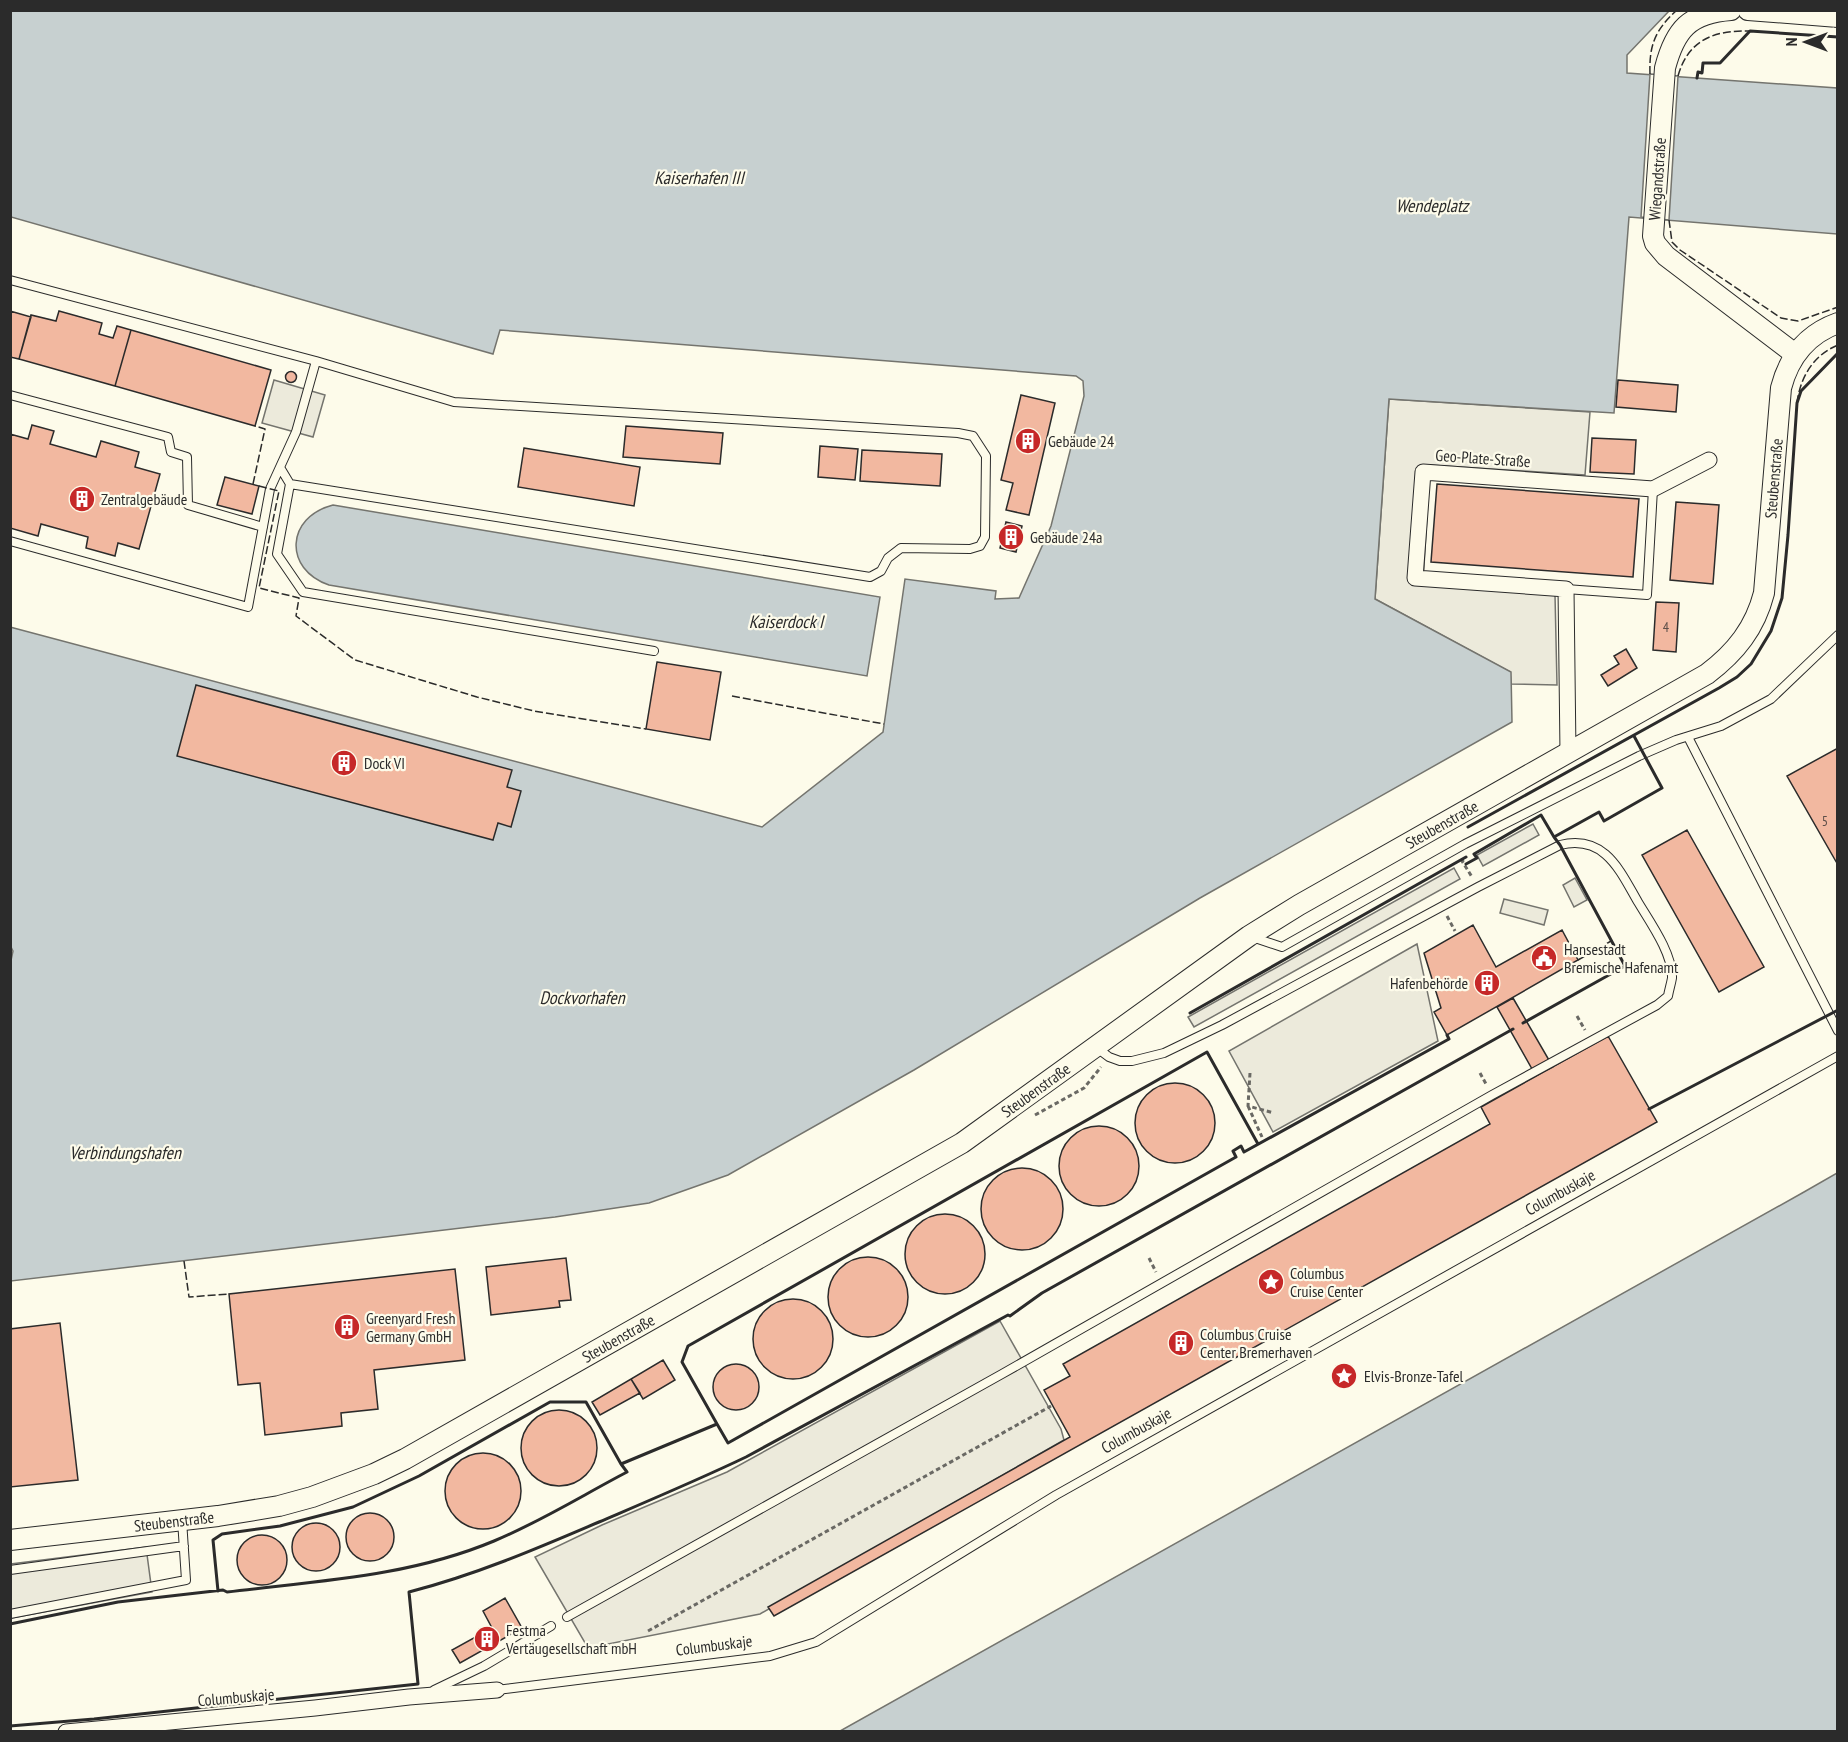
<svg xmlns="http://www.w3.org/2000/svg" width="1848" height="1742" font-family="'PT Sans Narrow',sans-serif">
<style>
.parking{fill:#eceadb;stroke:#74746e;stroke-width:1.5}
.water{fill:#c7d0d0;stroke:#74746e;stroke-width:1.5}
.pier{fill:#fdfbea;stroke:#74746e;stroke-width:1.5}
.building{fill:#f2b8a0;stroke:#2b2b2b;stroke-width:1.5}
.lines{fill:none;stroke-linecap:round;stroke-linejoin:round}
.service-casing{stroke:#2b2b2b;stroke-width:10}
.minor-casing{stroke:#2b2b2b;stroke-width:17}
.tertiary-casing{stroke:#2b2b2b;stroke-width:22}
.path{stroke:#6a6964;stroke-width:3;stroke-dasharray:4.5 3;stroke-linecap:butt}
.service{stroke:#fdfbea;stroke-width:8}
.minor{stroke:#fdfbea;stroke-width:15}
.tertiary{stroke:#fdfbea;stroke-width:20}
.fence{stroke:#2b2b2b;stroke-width:1.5;stroke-dasharray:8 3;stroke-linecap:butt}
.wall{stroke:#2b2b2b;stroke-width:3}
.labels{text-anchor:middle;stroke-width:4.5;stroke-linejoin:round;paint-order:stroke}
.number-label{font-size:14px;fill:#5d4e48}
.street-label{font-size:16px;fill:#2b2b2b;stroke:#fdfbea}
.poi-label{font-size:16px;fill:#2b2b2b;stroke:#fdfbea;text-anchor:start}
.water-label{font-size:18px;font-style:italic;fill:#2b2b2b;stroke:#fdfbea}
</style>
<rect width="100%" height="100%" fill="#fdfbea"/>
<path class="parking" d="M 274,380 L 325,395 L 313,437 L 262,423 Z
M 1389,399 L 1590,412 L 1585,475 L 1430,465 L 1423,583 L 1555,595 L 1557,685 L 1511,684 L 1510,672 L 1375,599 Z
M 1533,824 L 1539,835 L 1483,866 L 1477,855 Z
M 1454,868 L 1460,879 L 1194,1027 L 1188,1017 Z
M 1575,878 L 1587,900 L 1574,907 L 1563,885 Z
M 1504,899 L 1548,910 L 1544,925 L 1500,913 Z
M 1417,944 L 1438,1041 L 1273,1132 L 1229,1051 Z
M 1000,1321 L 1061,1429 L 1064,1440 L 760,1614 L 588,1648 L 535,1557 L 602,1525 L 727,1472 Z
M 146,1547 L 152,1592 L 11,1618 L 11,1564 Z"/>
<path class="water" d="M 1670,10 L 1627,55 L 1627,73 L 1837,88 L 1837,234 L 1629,217 L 1614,413 L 1389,399 L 1375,599 L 1511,672 L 1512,722 L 1200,898 L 914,1070 L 728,1175 L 649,1203 L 555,1217 L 11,1281 L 10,965 L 13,951 L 10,945 L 10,627 L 762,827 L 883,732 L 905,579 L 996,591 L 995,599 L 1019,598 L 1051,526 L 1084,396 L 1083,381 L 1076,376 L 500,330 L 493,354 L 11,217 L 11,11 Z
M 333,505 L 880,597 L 867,676 L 329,585 C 283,569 286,517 333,505 Z
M 1837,1173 L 1837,1731 L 840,1731 L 1804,1192 Z"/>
<path class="pier" d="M 1650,74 L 1678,76 L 1669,220 L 1641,217 Z"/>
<path class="building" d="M 10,311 L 31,317 L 19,359 L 10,357 Z
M 59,311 L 102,323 L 99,334 L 113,338 L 117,326 L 131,330 L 115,386 L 19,359 L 31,315 L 56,321 Z
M 131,330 L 271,370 L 255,426 L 115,386 Z
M285.5 377a5.5 5.5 0 1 1 11 0a5.5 5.5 0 1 1-11 0Z
M 1618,380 L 1678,385 L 1676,412 L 1616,407 Z
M 1021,395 L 1055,403 L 1029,515 L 1006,510 L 1013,483 L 1001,480 Z
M 32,425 L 54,431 L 50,444 L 96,457 L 101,441 L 139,452 L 135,467 L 160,474 L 139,549 L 118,543 L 115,556 L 86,548 L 88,537 L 41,524 L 38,536 L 10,528 L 10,434 L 28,439 Z
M 626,426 L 723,433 L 720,464 L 623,457 Z
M 1592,438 L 1636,440 L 1634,474 L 1590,472 Z
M 820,446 L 858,449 L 855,480 L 818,477 Z
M 524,448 L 640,467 L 634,506 L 518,487 Z
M 862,450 L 942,454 L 940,486 L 860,481 Z
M 225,477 L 259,486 L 252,514 L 217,505 Z
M 1437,484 L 1639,499 L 1633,577 L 1431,562 Z
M 1676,502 L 1719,505 L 1713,584 L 1670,580 Z
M 1006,522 L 1022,526 L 1016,552 L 1000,548 Z
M 1656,602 L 1679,603 L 1676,652 L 1653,650 Z
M 1626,649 L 1637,668 L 1608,686 L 1601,675 L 1619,664 L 1614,656 Z
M 657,662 L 721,672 L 710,740 L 646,729 Z
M 196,685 L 512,770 L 507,787 L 521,791 L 511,827 L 498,823 L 493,840 L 177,756 Z
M 1838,748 L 1838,865 L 1787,776 Z
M 1687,830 L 1764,967 L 1719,992 L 1642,855 Z
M 1473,925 L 1496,967 L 1562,930 L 1578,960 L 1447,1035 L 1434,1012 L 1441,1008 L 1424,953 Z
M 1513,998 L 1553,1067 L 1536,1076 L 1497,1007 Z
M 1608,1036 L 1657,1122 L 774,1616 L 768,1607 L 1070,1437 L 1044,1390 L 1070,1376 L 1063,1364 L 1490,1124 L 1481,1107 Z
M1135 1123a40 40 0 1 1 80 0a40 40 0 1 1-80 0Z
M1059 1166a40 40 0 1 1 80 0a40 40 0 1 1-80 0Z
M981 1209a41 41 0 1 1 82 0a41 41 0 1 1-82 0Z
M905 1254a40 40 0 1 1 80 0a40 40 0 1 1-80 0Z
M828 1297a40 40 0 1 1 80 0a40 40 0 1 1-80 0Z
M 566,1258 L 571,1300 L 559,1301 L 560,1307 L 491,1315 L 486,1267 Z
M 455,1269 L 465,1360 L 374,1370 L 378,1409 L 341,1413 L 342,1426 L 265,1435 L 260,1383 L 238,1385 L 229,1294 Z
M753 1339a40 40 0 1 1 80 0a40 40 0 1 1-80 0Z
M 60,1323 L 78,1480 L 10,1487 L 10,1329 Z
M 663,1360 L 675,1380 L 643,1399 L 631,1379 Z
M713 1387a23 23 0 1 1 46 0a23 23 0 1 1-46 0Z
M 631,1379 L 640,1393 L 600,1415 L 592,1402 Z
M521 1448a38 38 0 1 1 76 0a38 38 0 1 1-76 0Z
M445 1491a38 38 0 1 1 76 0a38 38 0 1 1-76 0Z
M346 1537a24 24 0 1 1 48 0a24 24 0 1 1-48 0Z
M292 1547a24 24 0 1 1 48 0a24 24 0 1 1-48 0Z
M237 1560a25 25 0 1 1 50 0a25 25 0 1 1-50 0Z
M 505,1598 L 522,1628 L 460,1663 L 452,1650 L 492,1628 L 483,1611 Z"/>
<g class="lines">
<g class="service-casing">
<path id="service" d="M 10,280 L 316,361 L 454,402 L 958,433 L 973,436 L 986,456 L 985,537 L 980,546 L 970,549 L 901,548 L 888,558 L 881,571 L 870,577 L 290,484 L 281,469
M 10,395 L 168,437 L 171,452 L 187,457 L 188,505 L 263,527
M 290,484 L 277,554 L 303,592 L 654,651
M 10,541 L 248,607 L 270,489 L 296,432 L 316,361
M 1566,589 L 1647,595 L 1653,489
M 1688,737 L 1838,1031
M 1252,937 L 1282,947 L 1465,844 L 1639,756 L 1676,740 L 1721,726 L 1771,699 L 1838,635
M 10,1570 L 184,1546
M 10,1614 L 186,1580 L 182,1520
M 567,1617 L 1002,1374 L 1492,1095 L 1657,1005 L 1668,996 C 1669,990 1671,984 1672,978 C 1673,954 1650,922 1638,902 C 1620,871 1605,834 1560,845 L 1478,887 L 1222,1025 L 1164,1053 L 1132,1061 L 1120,1061 L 1109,1057 L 1097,1048
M 434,1690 L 484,1666 L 551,1626
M 497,1690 L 770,1656 L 816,1642 L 1056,1495 L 1838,1056"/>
</g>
<g class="minor-casing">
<path id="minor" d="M 1568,753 L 1566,589 L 1415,578 L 1423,472 L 1653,489 L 1709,460
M 66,1732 L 315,1708 L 409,1697 L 497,1690"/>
</g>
<g class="tertiary-casing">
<g id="tertiary">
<path d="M 1731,10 C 1689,13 1675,30 1665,68 L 1653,236 L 1655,243 L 1666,256 L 1795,354"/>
<path d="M 1748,10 L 1838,17"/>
<path id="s1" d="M 10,1540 L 218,1516 L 279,1506 L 312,1497 L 374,1474 L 405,1459 L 962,1143 L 1249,936 L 1299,905 L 1707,674 C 1736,652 1755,628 1764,593 L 1781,388 C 1789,357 1807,334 1838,323"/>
</g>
</g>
<path class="path" d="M 1464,860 L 1462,861 L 1472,877
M 1447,916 L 1455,931
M 1577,1016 L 1585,1030
M 1250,1073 L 1248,1106 L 1274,1113
M 1480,1073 L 1486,1084
M 1248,1106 L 1262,1137
M 1035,1115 L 1084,1088 L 1101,1067
M 1149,1258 L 1156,1272
M 648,1631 L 1051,1406"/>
<use href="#service" class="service"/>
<use href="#minor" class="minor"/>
<use href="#tertiary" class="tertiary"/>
<path class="fence" d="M 1650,74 C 1649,45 1655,30 1677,10
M 1678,76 C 1688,40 1714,30 1750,31
M 1669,220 L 1672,242 L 1680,250 L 1781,318 L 1798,321 L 1838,307
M 1797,403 C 1800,378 1813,355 1838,345
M 253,484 L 265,429 L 255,426
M 259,486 L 279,491 L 259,588 L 299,598 L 296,616 L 355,660 L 477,697 L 534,711 L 646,729
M 732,696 L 884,724
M 1578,960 L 1611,941
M 184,1261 L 189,1297 L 229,1294"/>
<path class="wall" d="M 1697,78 L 1698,72 L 1702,73 L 1703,63 L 1720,63 L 1750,31 L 1838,37
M 1468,827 L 1719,688 L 1737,677 L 1751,664 L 1771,631 L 1782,598 L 1788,535 L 1797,403 L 1801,391 L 1838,353
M 1466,864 L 1477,858 L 1474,854 L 1541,815 L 1554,837
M 1190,1013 L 1466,857
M 1523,1023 L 1625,966 L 1560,845 L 1554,837 L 1599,812 L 1604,821 L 1662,788 L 1634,736
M 1649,1109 L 1838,1010
M 717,1424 L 682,1362 L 688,1346 L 1207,1052 L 1258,1144
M 218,1591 L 213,1540 L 222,1534 L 280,1526 L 353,1507 L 419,1476 L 550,1402 L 586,1402 L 621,1464 L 717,1424 L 728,1443 L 1236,1157 L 1233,1151 L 1241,1146 L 1244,1152 L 1449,1039 L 1447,1035
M 10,1624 L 118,1602 L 223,1590 L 227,1592 C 317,1581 408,1577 494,1541 C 540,1522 583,1495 627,1472 L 621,1464
M 10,1726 L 94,1719 L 418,1684 L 409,1592 C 475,1575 536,1549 599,1522 C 648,1501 698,1480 746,1457 L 1008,1315 L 1010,1316 L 1042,1293 L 1513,1029"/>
</g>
<defs>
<g id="building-disc" transform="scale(1.35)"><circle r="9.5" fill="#c62828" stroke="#fdfbea"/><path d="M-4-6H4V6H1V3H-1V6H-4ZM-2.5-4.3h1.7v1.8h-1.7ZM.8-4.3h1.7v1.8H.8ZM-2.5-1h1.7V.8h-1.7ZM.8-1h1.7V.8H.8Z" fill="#fff"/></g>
<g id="civic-disc" transform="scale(1.35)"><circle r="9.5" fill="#c62828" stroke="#fdfbea"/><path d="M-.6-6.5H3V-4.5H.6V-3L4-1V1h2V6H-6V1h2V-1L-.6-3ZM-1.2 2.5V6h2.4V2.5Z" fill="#fff"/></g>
<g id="sight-disc" transform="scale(1.35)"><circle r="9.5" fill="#c62828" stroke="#fdfbea"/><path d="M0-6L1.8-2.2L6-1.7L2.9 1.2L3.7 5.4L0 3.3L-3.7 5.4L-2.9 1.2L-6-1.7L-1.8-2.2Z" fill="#fff"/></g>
</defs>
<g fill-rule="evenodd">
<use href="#building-disc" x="1028" y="441"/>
<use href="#building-disc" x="82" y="499"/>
<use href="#building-disc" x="1011" y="537"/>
<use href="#building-disc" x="344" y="763"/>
<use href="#civic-disc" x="1544" y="958"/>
<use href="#building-disc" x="1487" y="983"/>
<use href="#sight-disc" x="1271" y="1282"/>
<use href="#building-disc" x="347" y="1327"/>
<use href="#building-disc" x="1181" y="1343"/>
<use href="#sight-disc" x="1344" y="1376"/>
<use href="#building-disc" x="487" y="1639"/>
</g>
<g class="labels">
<g class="number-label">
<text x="1666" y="632">4</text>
<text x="1825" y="826">5</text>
</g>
<g class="street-label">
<text transform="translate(1657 179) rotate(-86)" y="6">Wiegandstraße</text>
<text transform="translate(1483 458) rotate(4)" y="6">Geo-Plate-Straße</text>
<text dy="6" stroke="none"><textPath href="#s1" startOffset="2144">Steubenstraße</textPath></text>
<text dy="6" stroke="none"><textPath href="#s1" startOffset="1623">Steubenstraße</textPath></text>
<text dy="6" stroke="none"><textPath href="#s1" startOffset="1137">Steubenstraße</textPath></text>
<text transform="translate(1560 1192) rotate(-29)" y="6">Columbuskaje</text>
<text dy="6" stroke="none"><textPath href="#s1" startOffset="651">Steubenstraße</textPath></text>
<text transform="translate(1136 1430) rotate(-29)" y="6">Columbuskaje</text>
<text dy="6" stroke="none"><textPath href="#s1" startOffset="165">Steubenstraße</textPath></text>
<text transform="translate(714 1645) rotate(-7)" y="6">Columbuskaje</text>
<text transform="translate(236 1697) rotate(-5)" y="6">Columbuskaje</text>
</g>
<g class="poi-label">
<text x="1048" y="447">Gebäude 24</text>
<text x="101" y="505">Zentralgebäude</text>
<text x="1030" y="543">Gebäude 24a</text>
<text x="364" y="769">Dock VI</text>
<text x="1564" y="955">Hansestadt<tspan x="1564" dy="18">Bremische Hafenamt</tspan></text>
<text x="1468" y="989" text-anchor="end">Hafenbehörde</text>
<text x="1290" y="1279">Columbus<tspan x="1290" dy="18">Cruise Center</tspan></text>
<text x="366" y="1324">Greenyard Fresh<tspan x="366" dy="18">Germany GmbH</tspan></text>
<text x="1200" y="1340">Columbus Cruise<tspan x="1200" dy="18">Center Bremerhaven</tspan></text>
<text x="1364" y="1382">Elvis-Bronze-Tafel</text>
<text x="506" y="1636">Festma<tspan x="506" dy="18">Vertäugesellschaft mbH</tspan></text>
</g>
<g class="water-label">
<text x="699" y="184">Kaiserhafen III</text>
<text x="1432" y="212">Wendeplatz</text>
<text x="786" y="628">Kaiserdock I</text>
<text x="582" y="1004">Dockvorhafen</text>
<text x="125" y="1159">Verbindungshafen</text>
</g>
</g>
<rect width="1848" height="1742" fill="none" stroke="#2b2b2b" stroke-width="24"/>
<g transform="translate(1806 42) rotate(270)" stroke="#fdfbea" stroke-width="4.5" paint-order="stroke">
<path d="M0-4.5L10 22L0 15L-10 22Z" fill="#2b2b2b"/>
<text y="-9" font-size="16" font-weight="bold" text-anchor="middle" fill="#2b2b2b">N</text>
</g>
</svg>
